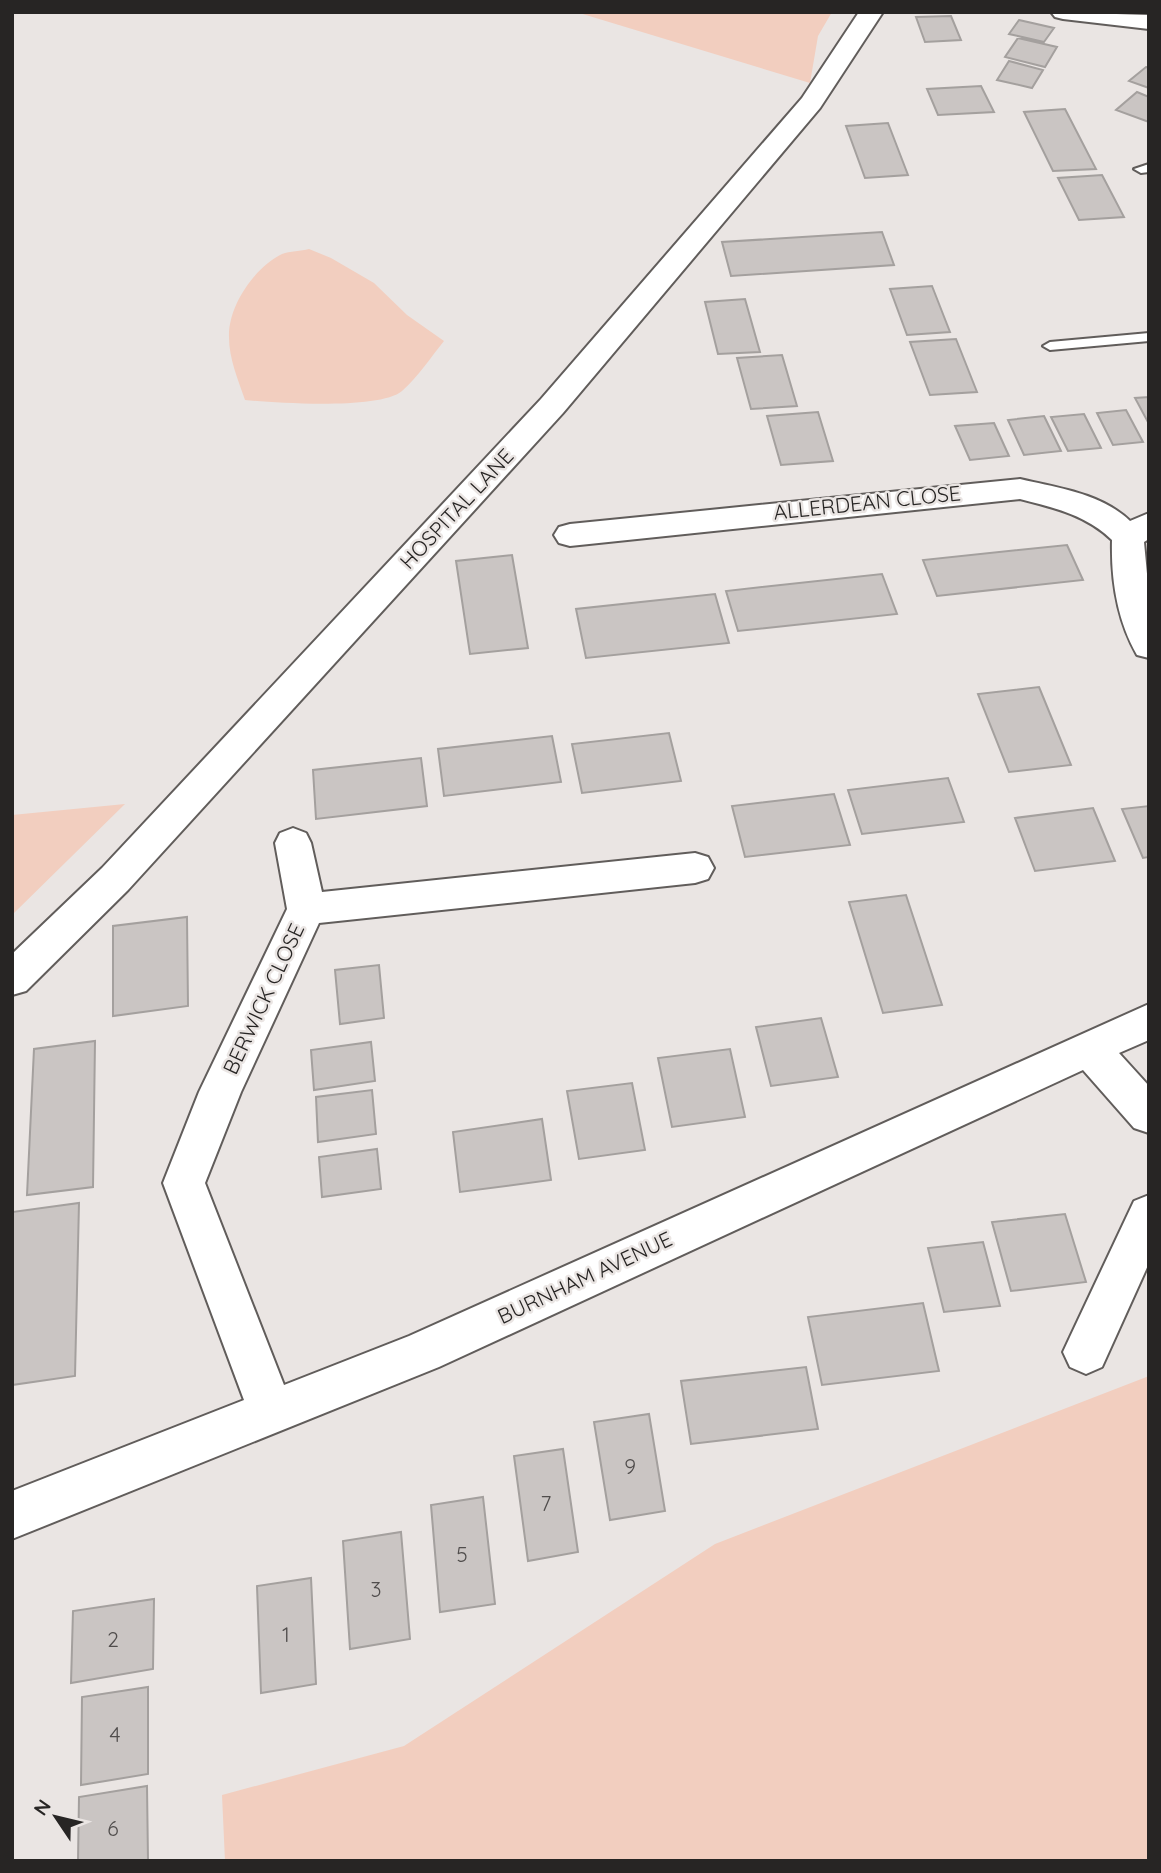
<svg xmlns="http://www.w3.org/2000/svg" width="1161" height="1873" font-family="Quicksand,sans-serif">
<style>
.green{fill:#f2cebf}
.building{fill:#cac5c3;stroke:#a4a09e;stroke-width:2}
.lines{fill:none;stroke-linecap:round;stroke-linejoin:round}
.service-casing{stroke:#615d5b;stroke-width:4}
.minor-casing{stroke:#615d5b;stroke-width:4}
.service{fill:#fff;fill-rule:evenodd}
.minor{fill:#fff;fill-rule:evenodd}
.labels{text-anchor:middle;stroke-width:5;stroke-linejoin:round;paint-order:stroke}
.street-label{font-size:21px;fill:#272524;stroke:#eae5e3}
.near-number-label{font-size:21px;fill:#504d4c}
</style>
<rect width="100%" height="100%" fill="#eae5e3"/>
<path class="green" d="M 576,12 L 832,12 L 818,36 L 810,83 Z
M 309,249 L 331,258 L 374,283 L 407,315 L 444,341 C 431,357 418,377 402,391 C 380,410 275,403 245,400 C 238,379 229,359 229,337 C 228,306 254,268 282,254 C 290,251 301,251 309,249 Z
M 125,804 L 12,915 L 12,815 Z
M 1149,1376 L 1149,1861 L 225,1861 L 222,1795 L 404,1746 L 715,1544 Z"/>
<path class="building" d="M 951,16 L 961,40 L 925,42 L 916,17 Z
M 1019,20 L 1054,28 L 1044,42 L 1009,34 Z
M 1018,38 L 1057,47 L 1045,67 L 1005,57 Z
M 1009,61 L 1043,70 L 1032,88 L 997,80 Z
M 1146,67 L 1149,68 L 1149,88 L 1129,81 Z
M 981,86 L 994,112 L 938,115 L 927,89 Z
M 1137,92 L 1149,97 L 1149,122 L 1116,110 Z
M 1065,109 L 1096,169 L 1053,171 L 1024,112 Z
M 888,123 L 908,175 L 865,178 L 846,126 Z
M 1102,175 L 1124,217 L 1079,220 L 1058,178 Z
M 882,232 L 894,265 L 731,276 L 722,242 Z
M 932,286 L 950,332 L 907,335 L 890,289 Z
M 745,299 L 760,352 L 718,354 L 705,302 Z
M 956,339 L 977,392 L 930,395 L 910,342 Z
M 782,355 L 797,406 L 751,409 L 737,358 Z
M 1149,397 L 1149,424 L 1135,398 Z
M 1126,410 L 1143,442 L 1113,445 L 1097,413 Z
M 818,412 L 833,461 L 781,465 L 767,416 Z
M 1084,414 L 1101,448 L 1068,451 L 1051,417 Z
M 1044,416 L 1061,451 L 1024,455 L 1008,420 Z
M 994,423 L 1009,456 L 970,460 L 955,426 Z
M 1067,545 L 1083,580 L 937,596 L 923,560 Z
M 512,555 L 528,648 L 470,654 L 456,561 Z
M 882,574 L 897,614 L 738,631 L 726,591 Z
M 715,594 L 729,643 L 586,658 L 576,609 Z
M 1039,687 L 1071,765 L 1009,772 L 978,694 Z
M 669,733 L 681,781 L 582,793 L 572,744 Z
M 552,736 L 561,782 L 444,796 L 438,749 Z
M 421,758 L 427,806 L 316,819 L 313,770 Z
M 948,778 L 964,822 L 862,834 L 848,790 Z
M 834,794 L 850,845 L 745,857 L 732,806 Z
M 1149,806 L 1149,857 L 1143,858 L 1122,809 Z
M 1093,808 L 1115,861 L 1035,871 L 1015,818 Z
M 906,895 L 942,1005 L 883,1013 L 849,902 Z
M 187,917 L 188,1006 L 113,1016 L 113,926 Z
M 379,965 L 384,1018 L 340,1024 L 335,970 Z
M 821,1018 L 838,1077 L 771,1086 L 756,1027 Z
M 95,1041 L 93,1187 L 27,1195 L 34,1049 Z
M 371,1042 L 375,1081 L 314,1090 L 311,1050 Z
M 730,1049 L 745,1117 L 672,1127 L 658,1058 Z
M 632,1083 L 645,1150 L 579,1159 L 567,1091 Z
M 372,1090 L 376,1134 L 318,1142 L 316,1097 Z
M 542,1119 L 551,1180 L 460,1192 L 453,1132 Z
M 377,1149 L 381,1189 L 322,1197 L 319,1157 Z
M 79,1203 L 75,1376 L 12,1385 L 12,1212 Z
M 1065,1214 L 1086,1282 L 1011,1291 L 992,1222 Z
M 983,1242 L 1000,1306 L 944,1312 L 928,1248 Z
M 923,1303 L 939,1371 L 822,1385 L 808,1317 Z
M 806,1367 L 818,1429 L 691,1444 L 681,1381 Z
M 649,1414 L 665,1511 L 610,1520 L 594,1422 Z
M 563,1449 L 578,1552 L 528,1561 L 514,1456 Z
M 483,1497 L 495,1604 L 440,1612 L 431,1505 Z
M 401,1532 L 410,1639 L 350,1649 L 343,1541 Z
M 311,1578 L 316,1684 L 261,1693 L 257,1586 Z
M 154,1599 L 153,1669 L 71,1683 L 73,1611 Z
M 148,1687 L 148,1774 L 81,1785 L 82,1697 Z
M 147,1786 L 148,1861 L 78,1861 L 79,1797 Z"/>
<g class="lines">
<g class="service-casing">
<path id="service" d="M 1149,164 L 1149,172 L 1141,173 L 1134,169 Z
M 1149,333 L 1149,341 L 1050,350 L 1043,346 L 1050,342 Z"/>
</g>
<g class="minor-casing">
<path id="minor" d="M 859,12 L 883,12 L 820,108 L 563,413 L 128,890 L 26,991 L 12,995 L 12,954 L 102,868 L 541,399 L 802,98 Z
M 1051,12 L 1149,15 L 1149,29 L 1063,19 L 1055,17 Z
M 1020,479 C 1058,488 1101,493 1130,521 L 1149,513 L 1149,539 L 1144,542 L 1149,595 L 1149,658 L 1137,655 C 1117,620 1111,580 1112,540 C 1086,515 1055,508 1020,499 L 570,546 L 559,543 L 554,535 L 559,527 L 570,524 Z
M 293,828 L 306,833 L 311,843 L 322,892 L 695,853 L 708,857 L 714,868 L 708,879 L 695,883 L 319,923 L 241,1092 L 205,1183 L 284,1385 L 409,1336 L 1149,1004 L 1149,1040 L 1119,1053 L 1149,1086 L 1149,1133 L 1134,1128 L 1083,1070 L 439,1367 L 12,1539 L 12,1491 L 244,1400 L 163,1183 L 199,1092 L 287,909 L 275,843 L 280,833 Z
M 1149,1195 L 1149,1263 L 1102,1367 L 1086,1374 L 1070,1367 L 1063,1352 L 1070,1337 L 1134,1201 Z"/>
</g>
<use href="#service" class="service"/>
<use href="#minor" class="minor"/>
</g>
<g class="labels">
<g class="street-label">
<text transform="translate(867 503) rotate(-6)" y="7">ALLERDEAN CLOSE</text>
<text transform="translate(457 509) rotate(-47)" y="7">HOSPITAL LANE</text>
<text transform="translate(264 999) rotate(-65)" y="7">BERWICK CLOSE</text>
<text transform="translate(585 1278) rotate(-25)" y="7">BURNHAM AVENUE</text>
</g>
<g class="near-number-label">
<text x="630" y="1474">9</text>
<text x="546" y="1511">7</text>
<text x="462" y="1562">5</text>
<text x="376" y="1597">3</text>
<text x="286" y="1642">1</text>
<text x="113" y="1647">2</text>
<text x="115" y="1742">4</text>
<text x="113" y="1836">6</text>
</g>
</g>
<rect width="1161" height="1873" fill="none" stroke="#272524" stroke-width="28"/>
<g transform="translate(56 1817) rotate(305)" stroke="#eae5e3" stroke-width="5" paint-order="stroke">
<path d="M0-5L12 26L0 18L-12 26Z" fill="#272524"/>
<text y="-10" font-size="19" font-weight="bold" text-anchor="middle" fill="#272524">N</text>
</g>
</svg>
